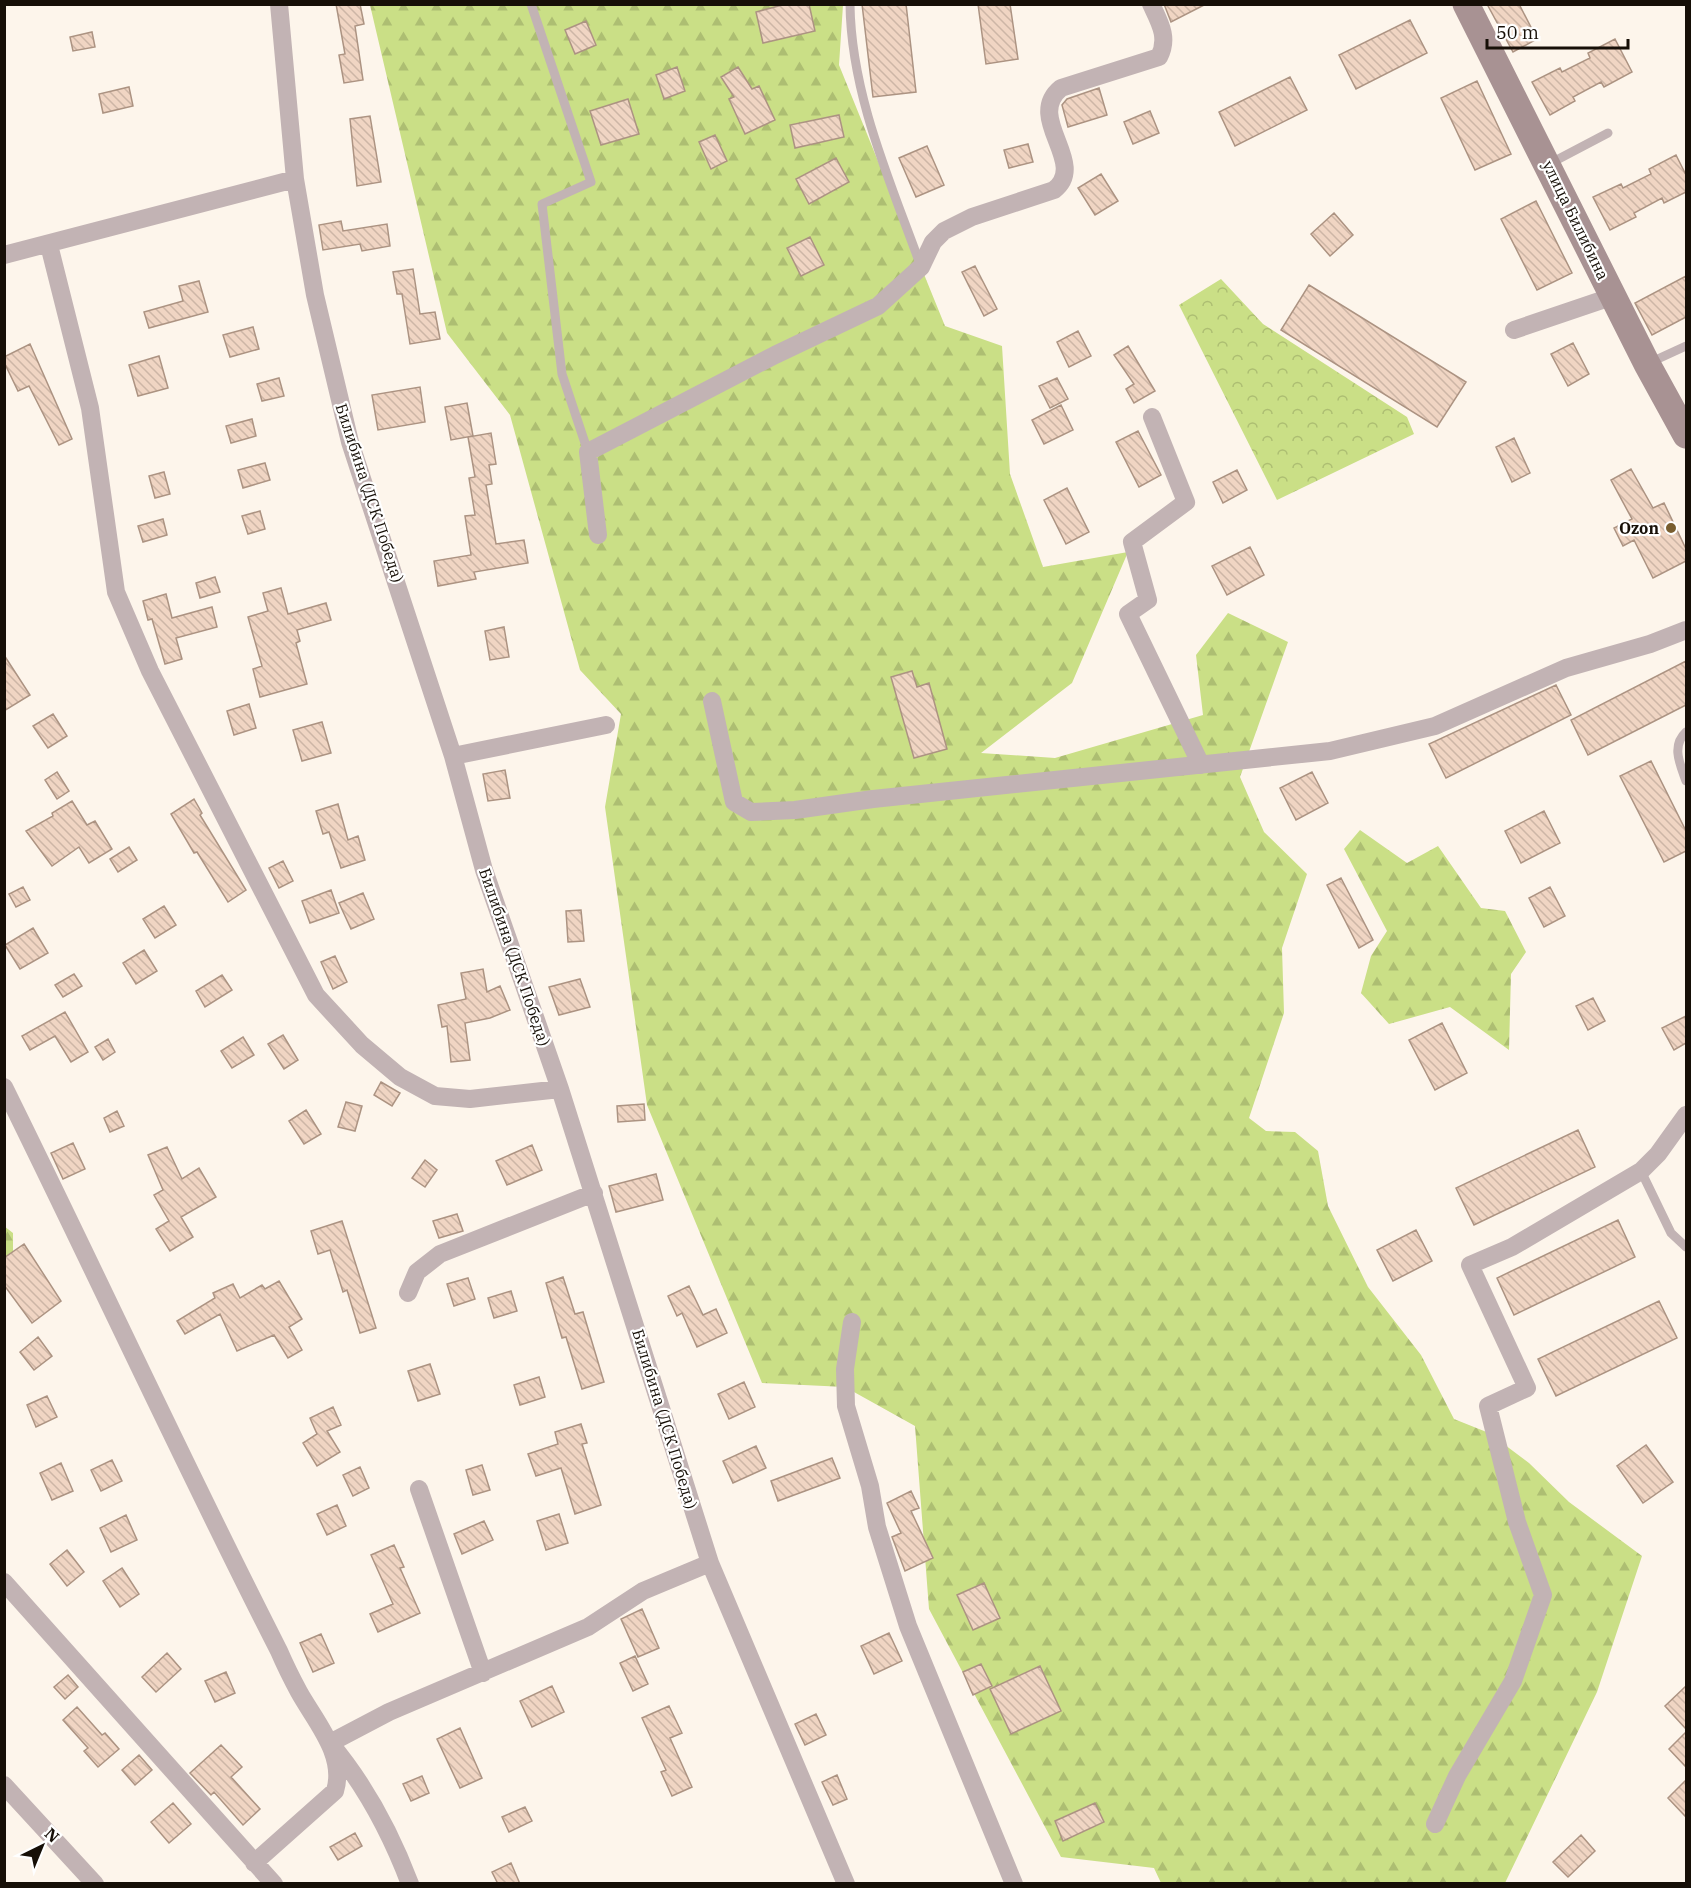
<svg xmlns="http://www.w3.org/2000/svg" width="1691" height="1888" font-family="'IBM Plex Serif',serif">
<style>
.forest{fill:url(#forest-firs)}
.park{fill:url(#park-crowns)}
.building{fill:url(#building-back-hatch);stroke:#ac9382;stroke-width:1.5}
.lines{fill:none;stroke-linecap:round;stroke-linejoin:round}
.service{stroke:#c2b3b4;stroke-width:9}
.minor{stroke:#c2b3b4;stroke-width:18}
.secondary{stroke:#a89293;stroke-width:27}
.poi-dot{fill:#795e30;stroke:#fff;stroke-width:2}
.labels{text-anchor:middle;stroke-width:4.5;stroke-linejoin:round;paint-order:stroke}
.street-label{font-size:16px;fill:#160f07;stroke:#fff}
.poi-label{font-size:16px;font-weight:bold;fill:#160f07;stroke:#fff;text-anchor:end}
</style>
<defs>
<pattern id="forest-firs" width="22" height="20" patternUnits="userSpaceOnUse" patternTransform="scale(1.5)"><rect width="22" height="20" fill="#cadf86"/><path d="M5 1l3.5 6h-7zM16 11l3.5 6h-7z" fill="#adbe72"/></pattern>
<pattern id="park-crowns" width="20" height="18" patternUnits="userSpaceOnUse" patternTransform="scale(1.5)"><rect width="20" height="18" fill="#cadf86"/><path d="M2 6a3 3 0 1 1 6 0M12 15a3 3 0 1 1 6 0" fill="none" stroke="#adbe72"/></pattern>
<pattern id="building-back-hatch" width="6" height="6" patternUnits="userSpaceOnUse" patternTransform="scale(1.5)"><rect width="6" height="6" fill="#f0d5c3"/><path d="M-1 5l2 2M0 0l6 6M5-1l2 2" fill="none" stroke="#cdb6a6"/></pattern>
</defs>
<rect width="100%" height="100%" fill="#fdf5eb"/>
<path class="forest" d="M 370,5 L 843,5 L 839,65 L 945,326 L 1002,346 L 1010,474 L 1043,567 L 1128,552 L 1072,683 L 981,753 L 1055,758 L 1203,715 L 1196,655 L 1228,613 L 1288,642 L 1240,777 L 1264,832 L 1307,874 L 1282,948 L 1284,1013 L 1249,1118 L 1266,1131 L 1295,1132 L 1318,1151 L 1328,1206 L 1368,1287 L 1421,1355 L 1454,1419 L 1489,1433 L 1529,1463 L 1569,1502 L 1642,1556 L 1597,1692 L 1505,1883 L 1161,1883 L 1154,1868 L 1061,1857 L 929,1609 L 915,1426 L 845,1387 L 762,1383 L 647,1105 L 605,807 L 621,714 L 580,670 L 510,415 L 447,333 Z
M 1360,830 L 1407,863 L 1438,846 L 1481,908 L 1505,911 L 1526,952 L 1511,974 L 1509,1050 L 1450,1007 L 1389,1024 L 1361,993 L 1371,956 L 1387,931 L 1344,849 Z
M 4,1226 L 13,1233 L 13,1256 L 4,1259 Z"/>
<path class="park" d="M 1221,279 L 1263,324 L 1407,417 L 1414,434 L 1277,500 L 1179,305 Z"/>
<path class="building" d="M 336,4 L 360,4 L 364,24 L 355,26 L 363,80 L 344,83 L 339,55 L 345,54 Z
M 786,4 L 809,4 L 815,31 L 763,43 L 756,12 Z
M 862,4 L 906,4 L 916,92 L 873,97 Z
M 978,4 L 1010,4 L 1018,59 L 986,64 Z
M 1164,4 L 1206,4 L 1171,22 Z
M 1487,4 L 1519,4 L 1537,39 L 1513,52 Z
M 1410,20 L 1427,53 L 1356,89 L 1339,55 Z
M 586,21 L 596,45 L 575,54 L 565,30 Z
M 92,32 L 95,47 L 73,51 L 70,37 Z
M 1615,39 L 1632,72 L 1604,87 L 1601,82 L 1573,97 L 1575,101 L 1550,115 L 1532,82 L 1560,68 L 1562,72 L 1590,58 L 1588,53 Z
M 677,67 L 685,91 L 664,99 L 656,75 Z
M 738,67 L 752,89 L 759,86 L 775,120 L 745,134 L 729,99 L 734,97 L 721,77 Z
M 1290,77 L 1307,110 L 1235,146 L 1219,112 Z
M 1477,81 L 1511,154 L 1475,170 L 1441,98 Z
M 129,87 L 133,106 L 103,113 L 99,94 Z
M 1099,88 L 1107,115 L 1068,127 L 1062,105 L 1067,99 Z
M 628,99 L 639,134 L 601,145 L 590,111 Z
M 1150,111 L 1159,133 L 1133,144 L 1124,122 Z
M 839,115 L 844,137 L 795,148 L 790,125 Z
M 370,116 L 381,182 L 357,186 L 350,119 Z
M 715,135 L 727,161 L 711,169 L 699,142 Z
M 1028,144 L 1033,162 L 1009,168 L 1004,150 Z
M 927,146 L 944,185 L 916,197 L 899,158 Z
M 1676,155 L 1686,175 L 1686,192 L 1664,203 L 1662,198 L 1634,213 L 1636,217 L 1610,230 L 1593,197 L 1621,184 L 1623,188 L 1651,174 L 1649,169 Z
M 836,158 L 849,182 L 809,204 L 796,179 Z
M 1101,174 L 1118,201 L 1095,215 L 1078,188 Z
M 1536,201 L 1572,273 L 1537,290 L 1501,219 Z
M 1334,213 L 1353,235 L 1330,256 L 1311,234 Z
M 341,221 L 343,231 L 387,224 L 390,246 L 362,251 L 360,244 L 323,250 L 319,225 Z
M 810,237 L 824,265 L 801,276 L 787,248 Z
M 975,266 L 997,309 L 984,316 L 962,272 Z
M 413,269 L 420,314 L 435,312 L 440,339 L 410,344 L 402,294 L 397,294 L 393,272 Z
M 1686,276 L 1686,317 L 1652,335 L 1635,303 Z
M 199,281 L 208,312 L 149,328 L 144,312 L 183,301 L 179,286 Z
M 1309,285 L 1466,382 L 1437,427 L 1281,330 Z
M 253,327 L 259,349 L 230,357 L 223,335 Z
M 1078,331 L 1091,356 L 1069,367 L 1057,342 Z
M 1573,343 L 1589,374 L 1568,386 L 1551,354 Z
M 30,344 L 72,439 L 59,445 L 29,386 L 18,391 L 4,362 L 4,357 Z
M 1128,346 L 1155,391 L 1134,403 L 1126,389 L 1134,384 L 1114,355 Z
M 159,356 L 168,388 L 138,396 L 129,365 Z
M 279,378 L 284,396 L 262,401 L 257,384 Z
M 1057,378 L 1068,399 L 1050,408 L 1039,386 Z
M 420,387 L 425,422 L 378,430 L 372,395 Z
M 467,403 L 473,436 L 451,440 L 445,407 Z
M 1061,405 L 1073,430 L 1044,444 L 1032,420 Z
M 252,419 L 256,436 L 231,443 L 226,426 Z
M 1138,431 L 1161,475 L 1139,487 L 1116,442 Z
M 491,433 L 496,464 L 489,465 L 492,484 L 486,485 L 496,544 L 524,540 L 528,563 L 474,572 L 476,579 L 438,586 L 434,561 L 471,555 L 465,516 L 475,515 L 469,478 L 475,477 L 468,437 Z
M 1514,438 L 1530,473 L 1512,482 L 1496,447 Z
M 265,463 L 270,480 L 243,488 L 238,470 Z
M 1631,469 L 1653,508 L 1664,503 L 1686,549 L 1686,561 L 1653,578 L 1634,540 L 1623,546 L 1614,528 L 1632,519 L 1611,480 Z
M 1237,470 L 1247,490 L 1223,503 L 1213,482 Z
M 164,472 L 170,494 L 155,498 L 149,476 Z
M 1067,488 L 1089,532 L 1066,544 L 1044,500 Z
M 260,511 L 265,529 L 248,534 L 242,516 Z
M 163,519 L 167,535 L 143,542 L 138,526 Z
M 1250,547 L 1264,575 L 1227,595 L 1212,566 Z
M 215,577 L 220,592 L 200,598 L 196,583 Z
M 281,588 L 288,614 L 326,603 L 331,620 L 297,630 L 300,641 L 296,643 L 307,684 L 260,697 L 253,669 L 262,666 L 248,617 L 268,611 L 263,593 Z
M 166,594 L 172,618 L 212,607 L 217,627 L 176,638 L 182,659 L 165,664 L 152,619 L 148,620 L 143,601 Z
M 504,627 L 509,657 L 490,660 L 485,631 Z
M 4,655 L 30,695 L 4,711 Z
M 1686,661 L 1686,705 L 1588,755 L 1571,720 Z
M 912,671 L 917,687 L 929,683 L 947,749 L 914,758 L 891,677 Z
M 1556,685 L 1571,715 L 1446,778 L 1429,744 Z
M 249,704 L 256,728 L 234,735 L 227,711 Z
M 53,714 L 67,736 L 48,748 L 33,726 Z
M 322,722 L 331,753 L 302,761 L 293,730 Z
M 1651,761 L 1686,831 L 1686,851 L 1664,862 L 1620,776 Z
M 505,770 L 510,798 L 488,801 L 483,774 Z
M 57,772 L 69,791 L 57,799 L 45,780 Z
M 1312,772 L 1328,803 L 1296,820 L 1280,788 Z
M 194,799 L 202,813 L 200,815 L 246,890 L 228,902 L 197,852 L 194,853 L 171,814 Z
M 72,801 L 87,825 L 95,821 L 112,849 L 89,863 L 79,847 L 52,866 L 26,831 L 53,816 L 52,813 Z
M 338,804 L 348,840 L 358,836 L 365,860 L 341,868 L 329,832 L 323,834 L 316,811 Z
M 1544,811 L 1560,843 L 1521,863 L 1505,831 Z
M 129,847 L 137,860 L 118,872 L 110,859 Z
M 283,861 L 293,881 L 279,888 L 269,868 Z
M 1341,878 L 1373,940 L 1359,948 L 1327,885 Z
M 23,887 L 30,900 L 16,907 L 9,894 Z
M 1550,887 L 1565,916 L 1544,927 L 1529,898 Z
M 331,890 L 339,913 L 310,923 L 302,901 Z
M 363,893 L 374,919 L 351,929 L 339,903 Z
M 164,906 L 176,925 L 155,938 L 143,919 Z
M 581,910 L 584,941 L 568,942 L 566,911 Z
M 33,928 L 48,953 L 20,969 L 5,945 Z
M 144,950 L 157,971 L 136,984 L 123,963 Z
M 335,956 L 347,982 L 333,989 L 321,962 Z
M 483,969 L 487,992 L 500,986 L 510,1010 L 490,1018 L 465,1023 L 470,1060 L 451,1062 L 447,1026 L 442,1027 L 438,1005 L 466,999 L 461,973 Z
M 74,974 L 82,986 L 63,997 L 55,985 Z
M 222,975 L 232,990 L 205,1007 L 196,991 Z
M 580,979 L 590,1007 L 559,1015 L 549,987 Z
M 1593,998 L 1605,1021 L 1588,1030 L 1576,1006 Z
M 65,1012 L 88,1052 L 71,1062 L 55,1036 L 30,1050 L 22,1036 Z
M 1686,1016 L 1686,1043 L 1674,1050 L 1662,1028 Z
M 1442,1023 L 1467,1073 L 1435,1090 L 1409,1040 Z
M 283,1035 L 298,1060 L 284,1069 L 268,1044 Z
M 243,1037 L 254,1055 L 232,1068 L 221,1051 Z
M 108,1039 L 115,1052 L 103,1060 L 95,1047 Z
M 381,1082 L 400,1093 L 392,1106 L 374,1095 Z
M 346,1102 L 362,1106 L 355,1131 L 338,1127 Z
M 644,1104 L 645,1120 L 618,1122 L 617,1106 Z
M 306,1110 L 321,1134 L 304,1144 L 289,1121 Z
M 117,1111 L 124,1126 L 110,1132 L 104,1118 Z
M 1578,1130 L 1595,1167 L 1474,1225 L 1456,1188 Z
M 73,1143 L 85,1169 L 63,1179 L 51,1153 Z
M 532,1145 L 542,1170 L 507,1185 L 496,1161 Z
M 167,1147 L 182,1179 L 199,1168 L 216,1197 L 181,1217 L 193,1237 L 170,1251 L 156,1229 L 169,1221 L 154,1195 L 163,1190 L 148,1155 Z
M 425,1160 L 437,1170 L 425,1187 L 412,1178 Z
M 656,1174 L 663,1200 L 616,1212 L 609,1186 Z
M 457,1214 L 463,1231 L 439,1238 L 433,1221 Z
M 1618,1220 L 1635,1257 L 1514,1315 L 1497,1278 Z
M 342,1221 L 376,1328 L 360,1333 L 347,1290 L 343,1292 L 330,1250 L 318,1254 L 311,1231 Z
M 1416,1230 L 1432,1261 L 1393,1281 L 1377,1250 Z
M 24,1244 L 61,1301 L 32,1323 L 4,1285 L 4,1258 Z
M 563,1277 L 575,1314 L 583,1312 L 604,1382 L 582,1389 L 566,1337 L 562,1338 L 546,1283 Z
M 468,1278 L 475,1299 L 454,1306 L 447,1284 Z
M 279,1281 L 302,1319 L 289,1327 L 302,1350 L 288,1358 L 274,1335 L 237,1351 L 220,1314 L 185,1334 L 177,1321 L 215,1298 L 213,1293 L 233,1284 L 240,1298 L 262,1285 L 265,1289 Z
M 689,1286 L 703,1315 L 716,1309 L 727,1333 L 697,1347 L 682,1313 L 677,1316 L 668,1296 Z
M 511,1291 L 517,1311 L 494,1318 L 488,1298 Z
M 1659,1301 L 1677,1338 L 1556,1396 L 1538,1359 Z
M 38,1337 L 52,1356 L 34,1370 L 20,1352 Z
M 430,1364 L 440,1394 L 418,1401 L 408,1371 Z
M 539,1377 L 545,1397 L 520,1405 L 514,1385 Z
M 744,1382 L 755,1407 L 729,1419 L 718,1394 Z
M 47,1396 L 57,1417 L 36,1427 L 27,1405 Z
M 333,1407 L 341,1425 L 327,1431 L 340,1452 L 317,1466 L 303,1443 L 317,1434 L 310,1418 Z
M 581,1424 L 587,1443 L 582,1444 L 601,1505 L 575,1514 L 561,1468 L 536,1476 L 528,1454 L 558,1444 L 555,1432 Z
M 1646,1445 L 1673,1482 L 1643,1503 L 1617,1466 Z
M 756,1446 L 766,1468 L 733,1483 L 723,1461 Z
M 832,1458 L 840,1478 L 778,1501 L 771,1481 Z
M 112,1460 L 122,1481 L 101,1491 L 91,1470 Z
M 61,1463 L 73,1491 L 52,1500 L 40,1473 Z
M 482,1465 L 490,1490 L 473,1495 L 466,1470 Z
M 360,1467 L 369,1488 L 353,1496 L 343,1475 Z
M 911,1491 L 919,1508 L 911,1511 L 933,1558 L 905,1571 L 892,1537 L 901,1533 L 887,1503 Z
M 337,1505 L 346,1526 L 327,1535 L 317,1514 Z
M 559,1514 L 568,1543 L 546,1550 L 537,1521 Z
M 126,1515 L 137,1540 L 111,1552 L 100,1528 Z
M 484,1521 L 493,1540 L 462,1554 L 454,1534 Z
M 394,1545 L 404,1567 L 400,1568 L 420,1613 L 378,1632 L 370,1614 L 393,1604 L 371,1555 Z
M 67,1550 L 84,1572 L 67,1586 L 50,1564 Z
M 122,1568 L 139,1594 L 120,1607 L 103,1581 Z
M 984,1583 L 1000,1618 L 973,1630 L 957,1595 Z
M 642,1609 L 659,1648 L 638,1657 L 621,1619 Z
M 889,1633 L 902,1661 L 874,1674 L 861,1646 Z
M 321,1634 L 334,1663 L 313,1672 L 300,1643 Z
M 167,1653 L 181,1669 L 156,1692 L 142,1677 Z
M 635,1656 L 648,1684 L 633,1691 L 620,1663 Z
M 981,1664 L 992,1686 L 973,1695 L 963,1672 Z
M 1040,1666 L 1061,1711 L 1011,1734 L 990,1689 Z
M 226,1672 L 235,1693 L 215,1702 L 205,1681 Z
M 68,1675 L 78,1687 L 65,1699 L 54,1687 Z
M 552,1686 L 564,1712 L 532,1727 L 520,1701 Z
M 1686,1686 L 1686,1729 L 1665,1706 Z
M 669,1706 L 682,1733 L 670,1738 L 692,1787 L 672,1796 L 661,1772 L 666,1770 L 642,1718 Z
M 77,1707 L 102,1735 L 105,1733 L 119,1749 L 98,1767 L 84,1751 L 88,1748 L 63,1720 Z
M 816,1714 L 826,1735 L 805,1745 L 795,1724 Z
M 460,1728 L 482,1778 L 460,1788 L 437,1739 Z
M 1686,1732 L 1686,1767 L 1669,1749 Z
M 221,1745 L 242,1767 L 231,1777 L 260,1809 L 243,1825 L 214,1792 L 211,1795 L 190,1773 Z
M 139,1755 L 152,1770 L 135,1785 L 122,1770 Z
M 837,1775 L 847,1799 L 833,1805 L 822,1782 Z
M 422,1776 L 429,1793 L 411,1801 L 403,1784 Z
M 1686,1780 L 1686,1817 L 1668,1798 Z
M 173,1803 L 191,1824 L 169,1843 L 151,1822 Z
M 1095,1803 L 1104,1822 L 1063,1841 L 1055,1821 Z
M 525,1807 L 532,1821 L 509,1832 L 502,1817 Z
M 355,1833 L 362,1846 L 338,1860 L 330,1847 Z
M 1581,1835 L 1595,1851 L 1568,1877 L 1553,1862 Z
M 511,1863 L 520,1884 L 498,1884 L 492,1872 Z"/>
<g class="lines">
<path class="service" d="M 531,4 L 591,182 L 542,204 L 562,374 L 588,452
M 850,4 C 851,94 890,181 920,264
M 1549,164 L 1608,133
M 1649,363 L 1686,346
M 1686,732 C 1671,746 1680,764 1686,781
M 1641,1171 L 1671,1233 L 1686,1247"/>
<path class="minor" d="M 279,4 L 295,179 L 315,295 L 350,442 L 453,756 L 484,870 L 560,1089 L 710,1563 L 846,1884
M 49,245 L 90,408 L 116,592 L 150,671 L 316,995 L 362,1045 L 400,1077 L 435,1096 L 470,1099 L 560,1089
M 4,255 L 295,179
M 1514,330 L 1614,296
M 1152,417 L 1186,502 L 1132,542 L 1148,600 L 1128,614 L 1201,765
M 598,535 L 588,452 L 775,355 L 878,306 L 921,267 L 933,242 L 944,231 L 972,217 L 1054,190 C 1089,163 1024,118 1061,88 L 1159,57 C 1169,38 1160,23 1151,4
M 712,701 L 734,802 L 751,812 L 795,810 L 873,799 L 1330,751 L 1435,726 L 1566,668 L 1650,644 L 1686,630
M 453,756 L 606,725
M 4,1087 C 97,1275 184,1465 279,1651 C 285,1665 292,1679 299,1692 C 315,1721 346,1755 335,1791 L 254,1863
M 408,1293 L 417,1272 L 440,1254 L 594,1193
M 852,1322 L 845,1369 L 846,1406 L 870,1486 L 877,1527 L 908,1626 L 1014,1884
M 419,1489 L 483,1673
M 4,1582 L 274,1884
M 4,1785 L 95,1884
M 1435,1824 L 1457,1776 L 1513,1681 L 1543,1595 L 1517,1522 L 1488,1406 L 1527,1388 L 1470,1265 L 1512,1247 L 1641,1171 L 1658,1154 L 1686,1115
M 410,1884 C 390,1831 366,1786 330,1743 L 389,1712 L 588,1627 L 643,1591 L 710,1563"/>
<path class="secondary" d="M 1466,4 L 1647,364 L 1686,435"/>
</g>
<circle class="poi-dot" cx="1671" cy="528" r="6"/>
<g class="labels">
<g class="street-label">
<text transform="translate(1576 220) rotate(64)" y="6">улица Билибина</text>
<text transform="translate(370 493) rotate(72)" y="6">Билибина (ДСК Победа)</text>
<text transform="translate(515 957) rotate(71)" y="6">Билибина (ДСК Победа)</text>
<text transform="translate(665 1419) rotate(73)" y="6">Билибина (ДСК Победа)</text>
</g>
<g class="poi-label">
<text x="1659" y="534">Ozon</text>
</g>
</g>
<rect width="1691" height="1888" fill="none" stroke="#160f07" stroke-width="12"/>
<g transform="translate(42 1846) rotate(43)" stroke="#ffffff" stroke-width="4.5" paint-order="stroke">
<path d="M0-4.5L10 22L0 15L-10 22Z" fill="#160f07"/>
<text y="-9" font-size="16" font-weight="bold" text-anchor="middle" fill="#160f07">N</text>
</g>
<path d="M1487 39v9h141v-9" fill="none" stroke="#160f07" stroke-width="3"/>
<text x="1496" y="39" font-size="18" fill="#160f07" stroke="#ffffff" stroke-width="4.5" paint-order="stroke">50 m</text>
</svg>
